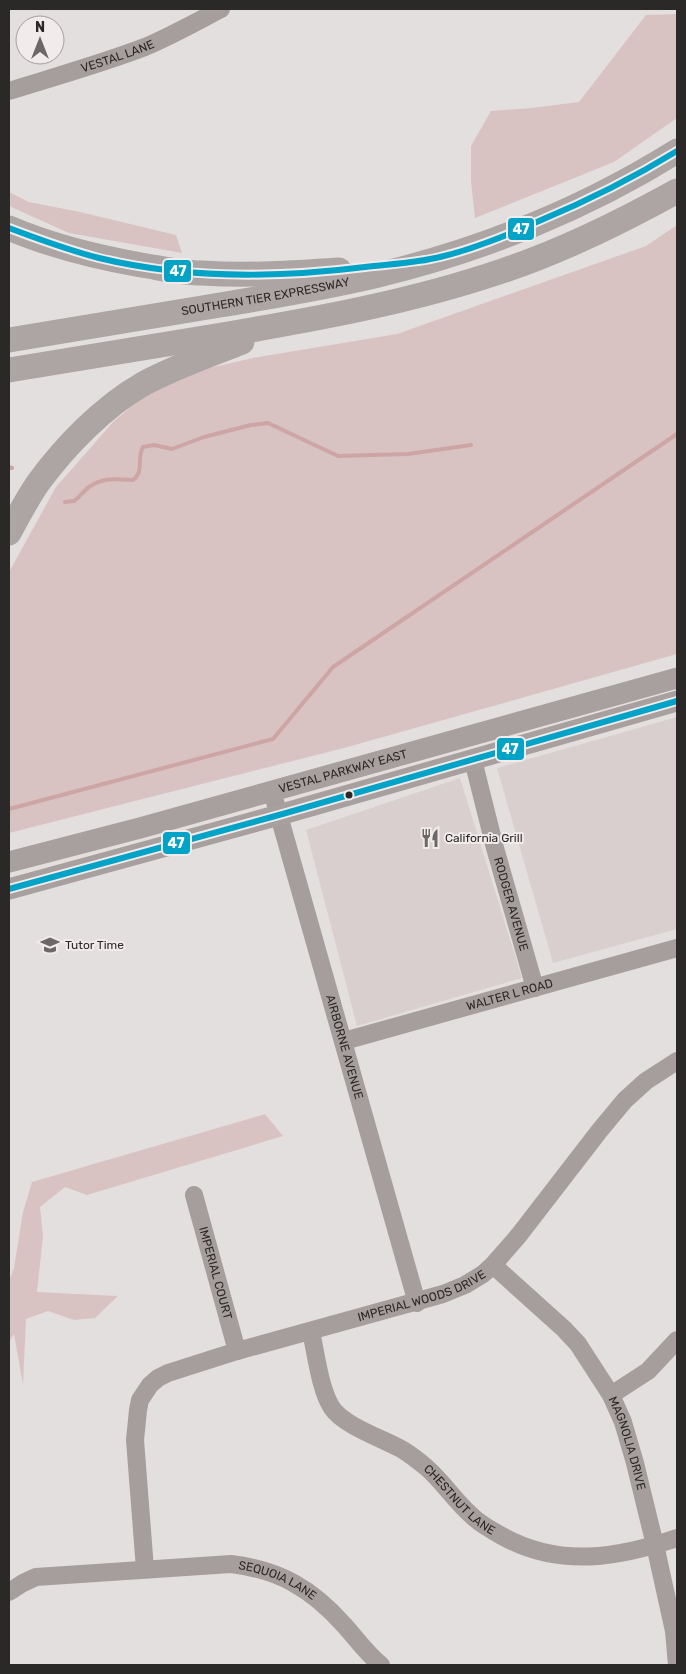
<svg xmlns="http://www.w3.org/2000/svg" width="686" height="1674" font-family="Rubik,sans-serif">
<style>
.built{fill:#dacfcf}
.green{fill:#d8c3c2}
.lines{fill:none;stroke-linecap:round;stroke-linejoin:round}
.stream{stroke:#cda5a4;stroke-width:4}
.minor{stroke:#a69e9d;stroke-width:18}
.major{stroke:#a89f9f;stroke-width:21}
.highway{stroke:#ada4a4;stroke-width:25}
.bus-1-casing{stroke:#f2ebeb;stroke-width:10}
.bus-1{stroke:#02a3c6;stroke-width:6}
.bus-dot{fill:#2b2828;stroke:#f2ebeb;stroke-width:2}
.labels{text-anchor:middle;stroke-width:4;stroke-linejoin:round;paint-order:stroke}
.street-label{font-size:12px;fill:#2b2828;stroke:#f2ebeb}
.poi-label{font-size:12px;fill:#2b2828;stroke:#f2ebeb;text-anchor:start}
.line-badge{stroke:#f2ebeb;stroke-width:2}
.badge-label{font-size:14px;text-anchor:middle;font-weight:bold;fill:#fff}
</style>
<rect width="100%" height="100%" fill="#e4dfdf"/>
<path class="built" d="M 677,717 L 677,929 L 553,963 L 497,768 Z
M 460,778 L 522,978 L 357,1026 L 306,830 Z"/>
<path class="green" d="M 677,14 L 677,118 L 614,162 L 475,218 L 471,181 L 471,146 L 491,111 L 531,108 L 579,102 L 646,15 Z
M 9,192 L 29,202 L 80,212 L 176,235 L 182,253 L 69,233 L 9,206 Z
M 677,225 L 677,654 L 344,748 L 9,833 L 9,572 L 56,487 L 114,421 L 150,391 L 209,368 L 253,358 L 397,334 L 646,246 Z
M 265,1114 L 283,1136 L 87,1195 L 65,1187 L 40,1207 L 43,1236 L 37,1292 L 118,1296 L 95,1318 L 74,1320 L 48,1311 L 26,1319 L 23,1385 L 14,1334 L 9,1342 L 9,1281 L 14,1268 L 23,1212 L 32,1182 Z"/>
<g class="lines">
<path class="stream" d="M 9,467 L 12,468
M 65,502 L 74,501 C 80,497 83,491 89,487 C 103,477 117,479 133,480 C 145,471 136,459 143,447 L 154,445 L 172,449 L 204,437 L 251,425 L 268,423 L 338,456 L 408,454 L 471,445
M 9,809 L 273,739 L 333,667 L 677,434"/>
<g class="minor">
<path id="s1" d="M 9,91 C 54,77 100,64 145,47 C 171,36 196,22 221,9"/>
<path id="s2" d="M 473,760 L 495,848 L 535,988"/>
<path id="s3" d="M 272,791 L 417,1303"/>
<path id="s4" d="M 344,1041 L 677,948"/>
<path id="s5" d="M 194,1195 L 237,1351"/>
<path id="s6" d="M 493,1265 L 564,1329 L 578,1344 L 611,1395 L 623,1422 L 635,1463 L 655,1545 L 674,1631 L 677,1665"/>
<path id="s7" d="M 311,1332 C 316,1353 320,1390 332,1408 C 344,1426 384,1439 403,1450 C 411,1455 420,1462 427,1468 C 443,1482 455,1501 471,1515 C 480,1524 491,1530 502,1536 C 559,1568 618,1558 677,1538"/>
<path d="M 611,1395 L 648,1371 L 677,1340"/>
<path id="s8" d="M 145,1569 L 135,1440 L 138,1410 L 140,1400 L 150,1385 L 158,1378 L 168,1373 L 237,1351 L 443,1294 L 465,1285 L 483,1274 L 493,1265 L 519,1235 L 600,1130 L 625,1100 L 646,1081 L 677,1061"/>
<path id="s9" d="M 9,1592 L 23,1583 L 36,1577 L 231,1564 C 280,1570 312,1589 344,1625 C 356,1638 367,1654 381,1665"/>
</g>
<g class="major">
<path id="s10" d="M 9,862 L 140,828 L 677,678"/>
<path d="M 9,889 L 279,815 L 677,701"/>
</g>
<g class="highway">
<path d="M 9,228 C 51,246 96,257 141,265 C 161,268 181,273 202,273 C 248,276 294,273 339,270"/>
<path id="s11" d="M 9,340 C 77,329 146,317 214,306 C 269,297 324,288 378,275 C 482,250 586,208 677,151"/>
<path d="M 9,370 C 80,358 151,346 222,335 C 316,319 411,302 502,271 C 563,251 621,222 677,191"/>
<path d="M 9,533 C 18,516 27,499 38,483 C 65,446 103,407 143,384 C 174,367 209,355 242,342"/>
</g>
<g class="bus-1-casing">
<path id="bus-1" d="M 9,228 C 38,239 68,250 99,258 C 185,279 277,278 365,267 C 390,264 416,263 440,257 C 474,249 507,235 539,221 C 587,201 633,178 677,151
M 9,889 L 279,815 L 677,701"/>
</g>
<use href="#bus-1" class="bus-1"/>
</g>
<defs>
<g id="restaurant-bare" transform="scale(1.5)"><path d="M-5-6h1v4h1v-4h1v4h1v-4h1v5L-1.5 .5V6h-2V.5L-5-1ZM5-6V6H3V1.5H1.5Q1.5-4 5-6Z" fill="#6c6868" stroke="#f2ebeb" stroke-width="2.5" paint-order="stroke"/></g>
<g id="school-bare" transform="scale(1.5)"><path d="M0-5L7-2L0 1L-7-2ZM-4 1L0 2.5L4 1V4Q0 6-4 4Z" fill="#6c6868" stroke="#f2ebeb" stroke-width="2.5" paint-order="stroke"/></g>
</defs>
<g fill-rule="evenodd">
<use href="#restaurant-bare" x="430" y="838"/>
<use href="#school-bare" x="50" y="945"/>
</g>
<circle class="bus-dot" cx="349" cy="795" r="4.5"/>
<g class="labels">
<g class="street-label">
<text dy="4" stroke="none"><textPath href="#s1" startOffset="114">VESTAL LANE</textPath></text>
<text dy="4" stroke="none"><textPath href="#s11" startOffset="260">SOUTHERN TIER EXPRESSWAY</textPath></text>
<text dy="4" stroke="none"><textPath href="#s10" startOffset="346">VESTAL PARKWAY EAST</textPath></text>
<text dy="4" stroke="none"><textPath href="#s2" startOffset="149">RODGER AVENUE</textPath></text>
<text dy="4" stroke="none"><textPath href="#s4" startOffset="172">WALTER L ROAD</textPath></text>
<text dy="4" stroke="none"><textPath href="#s3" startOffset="266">AIRBORNE AVENUE</textPath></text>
<text dy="4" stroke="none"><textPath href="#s5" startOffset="81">IMPERIAL COURT</textPath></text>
<text dy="4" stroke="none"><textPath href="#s8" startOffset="475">IMPERIAL WOODS DRIVE</textPath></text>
<text dy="4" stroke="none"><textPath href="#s6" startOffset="228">MAGNOLIA DRIVE</textPath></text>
<text dy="4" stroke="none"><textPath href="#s7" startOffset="238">CHESTNUT LANE</textPath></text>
<text dy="4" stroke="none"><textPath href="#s9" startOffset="276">SEQUOIA LANE</textPath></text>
</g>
<g class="poi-label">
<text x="445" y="842">California Grill</text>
<text x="65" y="949">Tutor Time</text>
</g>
</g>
<g class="line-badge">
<rect x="507" y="217" width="28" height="24" rx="5" fill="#02a3c6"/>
<rect x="163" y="259" width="29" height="24" rx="5" fill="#02a3c6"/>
<rect x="496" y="737" width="29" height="24" rx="5" fill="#02a3c6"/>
<rect x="162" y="831" width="29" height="24" rx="5" fill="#02a3c6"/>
</g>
<g class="badge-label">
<text x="521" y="234">47</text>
<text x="178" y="276">47</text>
<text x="510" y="754">47</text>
<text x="176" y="848">47</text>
</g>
<rect width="686" height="1674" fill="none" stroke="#2b2828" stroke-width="20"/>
<g transform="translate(40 40)"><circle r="24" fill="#f2ebeb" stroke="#a29d9d"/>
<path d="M0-4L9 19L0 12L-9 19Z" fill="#6c6868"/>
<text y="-8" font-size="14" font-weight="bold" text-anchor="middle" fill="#2b2828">N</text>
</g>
</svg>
